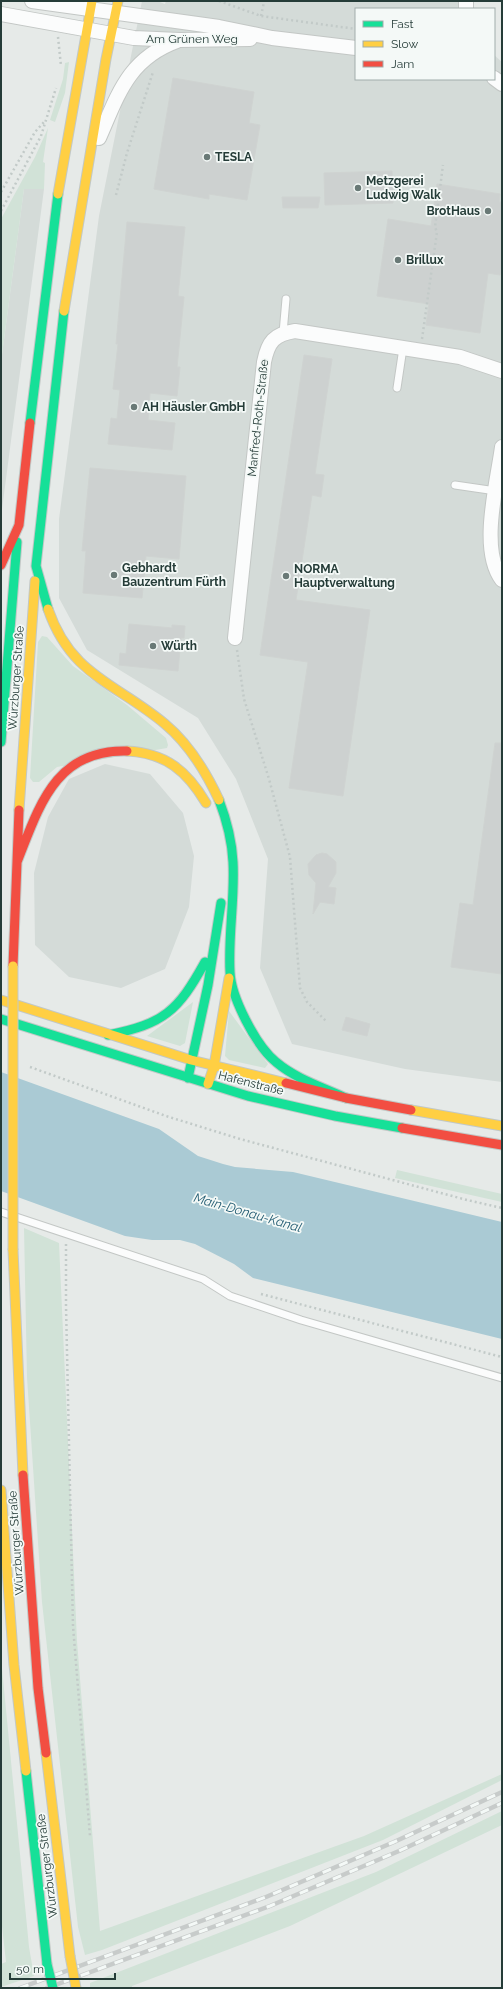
<svg xmlns="http://www.w3.org/2000/svg" width="503" height="1989" font-family="Raleway,sans-serif">
<style>
.built{fill:#d4dbd8}
.green{fill:#d1e2d7}
.water{fill:#aacad4}
.building{fill:#cdd1d0;stroke:#cfd3d1}
.lines{fill:none;stroke-linecap:round;stroke-linejoin:round}
.lane-casing{stroke:#c3c7c5;stroke-width:9}
.street-casing{stroke:#c3c7c5;stroke-width:16}
.fast-casing{stroke:#c2c8c6;stroke-width:11}
.slow-casing{stroke:#c2c8c6;stroke-width:11}
.jam-casing{stroke:#c2c8c6;stroke-width:11}
.path{stroke:#c2cac8;stroke-width:2.5;stroke-dasharray:2 3;stroke-linecap:butt}
.lane{stroke:#fbfcfc;stroke-width:7}
.street{stroke:#fbfcfc;stroke-width:14}
.fast{stroke:#16e098;stroke-width:9}
.slow{stroke:#ffcf43;stroke-width:9}
.jam{stroke:#f24e42;stroke-width:9}
.rail-casing{stroke:#c7cbca;stroke-width:4.5}
.rail{stroke:#f4f9f7;stroke-width:3;stroke-dasharray:9;stroke-linecap:butt}
.fast-bridge-casing{stroke:#c2c9c8;stroke-width:11;stroke-linecap:butt}
.slow-bridge-casing{stroke:#c2c9c8;stroke-width:11;stroke-linecap:butt}
.fast-bridge{stroke:#16e098;stroke-width:9}
.slow-bridge{stroke:#ffcf43;stroke-width:9}
.poi-dot{fill:#697976;stroke:#f4f9f7;stroke-width:1.5}
.labels{text-anchor:middle;stroke-width:3.5;stroke-linejoin:round;paint-order:stroke}
.street-label{font-size:12px;fill:#253c38;stroke:#f4f9f7}
.poi-label{font-size:12px;font-weight:bold;fill:#253c38;stroke:#f4f9f7;text-anchor:start}
.water-label{font-size:13px;font-style:italic;fill:#245d73;stroke:#f4f9f7}
</style>
<rect width="100%" height="100%" fill="#e6eae8"/>
<path class="built" d="M 142,1 L 157,1 L 165,4 L 166,1 L 470,1 L 474,9 L 356,9 L 356,79 L 494,79 L 494,55 L 502,62 L 502,1082 L 405,1069 L 292,1044 L 260,968 L 268,859 L 236,779 L 198,718 L 87,650 L 59,598 L 59,519 L 99,216 Z
M 24,189 L 44,189 L 1,517 L 1,362 Z
M 105,764 L 150,774 L 183,813 L 194,856 L 189,907 L 165,969 L 121,988 L 69,977 L 35,945 L 34,873 L 48,817 L 69,779 Z"/>
<path class="green" d="M 69,62 L 65,93 L 55,122 L 50,120 L 63,79 L 65,63 Z
M 48,128 L 43,162 L 45,163 L 44,189 L 24,189 L 1,362 L 1,219 L 35,157 Z
M 42,636 L 47,637 L 73,666 L 127,705 L 166,738 L 168,745 L 167,748 L 57,767 L 39,782 L 33,782 L 30,778 L 38,642 Z
M 193,1002 L 185,1043 L 180,1046 L 147,1036 Z
M 229,1011 L 268,1064 L 265,1068 L 229,1060 L 225,1056 Z
M 397,1170 L 502,1194 L 502,1202 L 395,1178 Z
M 24,1228 L 59,1243 L 77,1641 L 100,1931 L 364,1836 L 502,1774 L 502,1780 L 383,1840 L 102,1950 L 85,1955 L 78,1927 L 42,1602 L 27,1377 Z
M 1,1658 L 29,1947 L 34,1976 L 1,1987 L 1,1964 L 6,1962 L 1,1917 Z
M 502,1811 L 502,1825 L 290,1926 L 132,1986 L 132,1988 L 90,1988 L 90,1983 L 376,1872 Z"/>
<path class="water" d="M 1,1072 L 159,1129 L 198,1156 L 223,1164 L 235,1167 L 293,1172 L 502,1222 L 502,1339 L 253,1278 L 234,1264 L 195,1244 L 180,1240 L 152,1240 L 125,1236 L 1,1191 Z"/>
<path class="building" d="M 173,78 L 254,92 L 249,123 L 260,125 L 247,200 L 209,194 L 209,199 L 154,189 Z
M 392,171 L 393,203 L 325,205 L 324,173 Z
M 437,184 L 500,194 L 499,202 L 502,202 L 502,262 L 500,275 L 488,273 L 480,333 L 426,325 L 429,304 L 377,296 L 388,219 L 431,226 Z
M 282,197 L 320,197 L 318,208 L 283,208 Z
M 127,222 L 185,227 L 178,296 L 184,297 L 177,367 L 180,367 L 177,396 L 150,393 L 148,420 L 175,423 L 172,450 L 108,444 L 111,418 L 117,419 L 120,390 L 113,389 L 118,344 L 116,344 Z
M 304,355 L 332,359 L 315,474 L 324,475 L 321,497 L 312,495 L 296,600 L 370,610 L 343,796 L 289,788 L 308,662 L 260,655 Z
M 90,468 L 186,476 L 179,559 L 146,556 L 142,598 L 83,593 L 86,551 L 82,551 Z
M 129,624 L 172,628 L 172,625 L 185,626 L 184,638 L 181,638 L 178,671 L 119,665 L 120,653 L 126,654 Z
M 495,743 L 502,743 L 502,974 L 451,967 L 460,903 L 473,905 Z
M 322,853 L 327,854 L 336,862 L 336,873 L 328,887 L 336,888 L 334,904 L 320,902 L 313,914 L 316,883 L 309,875 L 308,864 L 316,855 Z
M 346,1017 L 370,1024 L 367,1036 L 342,1030 Z"/>
<g class="lines">
<g class="lane-casing">
<path id="lane" d="M 283,333 L 286,299
M 397,388 L 403,348
M 455,485 L 496,491
M 1,1212 L 203,1279 L 230,1296 L 301,1320 L 502,1378"/>
</g>
<g class="street-casing">
<path id="street" d="M 32,1 L 219,27 L 272,38 L 356,48
M 466,9 L 466,1
M 1,14 L 134,38 L 179,40 L 250,39
M 494,78 L 502,84
M 99,138 C 118,95 128,59 177,41
M 502,447 C 497,484 479,550 502,580
M 235,638 L 264,362 C 268,342 274,334 295,331 L 460,357 L 502,371"/>
</g>
<g class="fast-casing">
<path id="fast" d="M 30,423 L 58,194
M 48,609 L 36,566 L 64,311
M 1,742 L 17,542
M 219,800 C 227,821 232,841 233,862 C 235,899 228,935 230,972 C 231,997 256,1046 276,1062 C 296,1079 322,1087 346,1098
M 1,1019 L 248,1096 L 335,1116 L 402,1128
M 108,1035 C 164,1024 178,1011 205,962
M 188,1078 L 208,985 L 221,903
M 26,1771 L 47,1964"/>
</g>
<g class="slow-casing">
<path id="slow" d="M 58,194 L 92,1
M 64,311 L 106,59 L 118,1
M 48,609 C 71,676 116,683 165,724 C 189,744 206,772 219,800
M 127,751 C 166,753 187,771 206,803
M 19,810 L 35,581
M 1,1000 L 191,1060 L 286,1083
M 208,1084 L 214,1066 L 229,978
M 411,1110 L 502,1126
M 13,1250 L 23,1475
M 1,1490 L 14,1665 L 26,1771
M 46,1753 L 70,1956"/>
</g>
<g class="jam-casing">
<path id="jam" d="M 1,565 L 19,525 L 30,423
M 17,862 C 39,807 55,749 127,751
M 13,966 L 19,810
M 286,1083 L 346,1098 L 411,1110
M 402,1128 L 502,1145
M 23,1475 L 38,1688 L 46,1753"/>
</g>
<path class="path" d="M 219,1 L 261,16 L 356,29
M 261,16 L 264,2
M 58,37 L 61,66
M 1,192 L 35,132 L 44,122
M 116,195 L 127,153 L 153,72
M 1,211 L 41,136 L 56,88
M 422,339 L 437,232 L 435,227 L 443,165
M 237,650 L 244,699 L 269,779 L 290,857 L 300,988 L 307,1002 L 327,1022
M 30,1067 L 166,1116 L 240,1139 L 467,1200 L 502,1208
M 66,1244 L 66,1306 L 73,1626 L 90,1836
M 261,1294 L 502,1357"/>
<use href="#lane" class="lane"/>
<use href="#street" class="street"/>
<use href="#fast" class="fast"/>
<use href="#slow" class="slow"/>
<use href="#jam" class="jam"/>
<g class="rail-casing">
<path id="rail" d="M 20,1988 L 266,1897 L 394,1842 L 502,1792
M 47,1988 L 270,1906 L 399,1851 L 502,1803"/>
</g>
<use href="#rail" class="rail"/>
<g class="fast-bridge-casing">
<path id="fast-bridge" d="M 47,1964 L 53,1988"/>
</g>
<g class="slow-bridge-casing">
<path id="slow-bridge" d="M 13,966 L 13,1250
M 70,1956 L 76,1988"/>
</g>
<use href="#fast-bridge" class="fast-bridge"/>
<use href="#slow-bridge" class="slow-bridge"/>
</g>
<g class="poi-dot">
<circle cx="207" cy="157" r="4"/>
<circle cx="358" cy="188" r="4"/>
<circle cx="488" cy="211" r="4"/>
<circle cx="398" cy="260" r="4"/>
<circle cx="134" cy="407" r="4"/>
<circle cx="114" cy="575" r="4"/>
<circle cx="286" cy="576" r="4"/>
<circle cx="153" cy="646" r="4"/>
</g>
<g class="labels">
<g class="street-label">
<text x="192" y="43">Am Grünen Weg</text>
<text transform="translate(258 418) rotate(-84)" y="4">Manfred-Roth-Straße</text>
<text transform="translate(16 678) rotate(-86)" y="4">Würzburger Straße</text>
<text transform="translate(251 1083) rotate(14)" y="4">Hafenstraße</text>
<text transform="translate(16 1543) rotate(-94)" y="4">Würzburger Straße</text>
<text transform="translate(47 1866) rotate(-97)" y="4">Würzburger Straße</text>
</g>
<g class="poi-label">
<text x="215" y="161">TESLA</text>
<text x="366" y="185">Metzgerei<tspan x="366" dy="14">Ludwig Walk</tspan></text>
<text x="480" y="215" text-anchor="end">BrotHaus</text>
<text x="406" y="264">Brillux</text>
<text x="142" y="411">AH Häusler GmbH</text>
<text x="122" y="572">Gebhardt<tspan x="122" dy="14">Bauzentrum Fürth</tspan></text>
<text x="294" y="573">NORMA<tspan x="294" dy="14">Hauptverwaltung</tspan></text>
<text x="161" y="650">Würth</text>
</g>
<g class="water-label">
<text transform="translate(248 1212) rotate(16)" y="5">Main-Donau-Kanal</text>
</g>
</g>
<rect width="503" height="1989" fill="none" stroke="#253c38" stroke-width="4"/>
<rect x="355" y="8" width="140" height="72" fill="#f4f9f7" stroke="#a1adab"/>
<rect x="363" y="21" width="20" height="6" fill="#16e098" stroke="#a1adab"/>
<text x="391" y="28" font-size="12" fill="#253c38">Fast</text>
<rect x="363" y="41" width="20" height="6" fill="#ffcf43" stroke="#a1adab"/>
<text x="391" y="48" font-size="12" fill="#253c38">Slow</text>
<rect x="363" y="61" width="20" height="6" fill="#f24e42" stroke="#a1adab"/>
<text x="391" y="68" font-size="12" fill="#253c38">Jam</text>
<path d="M10 1973v6h105v-6" fill="none" stroke="#253c38" stroke-width="2"/>
<text x="16" y="1973" font-size="12" fill="#253c38" stroke="#f4f9f7" stroke-width="3" paint-order="stroke">50 m</text>
</svg>
